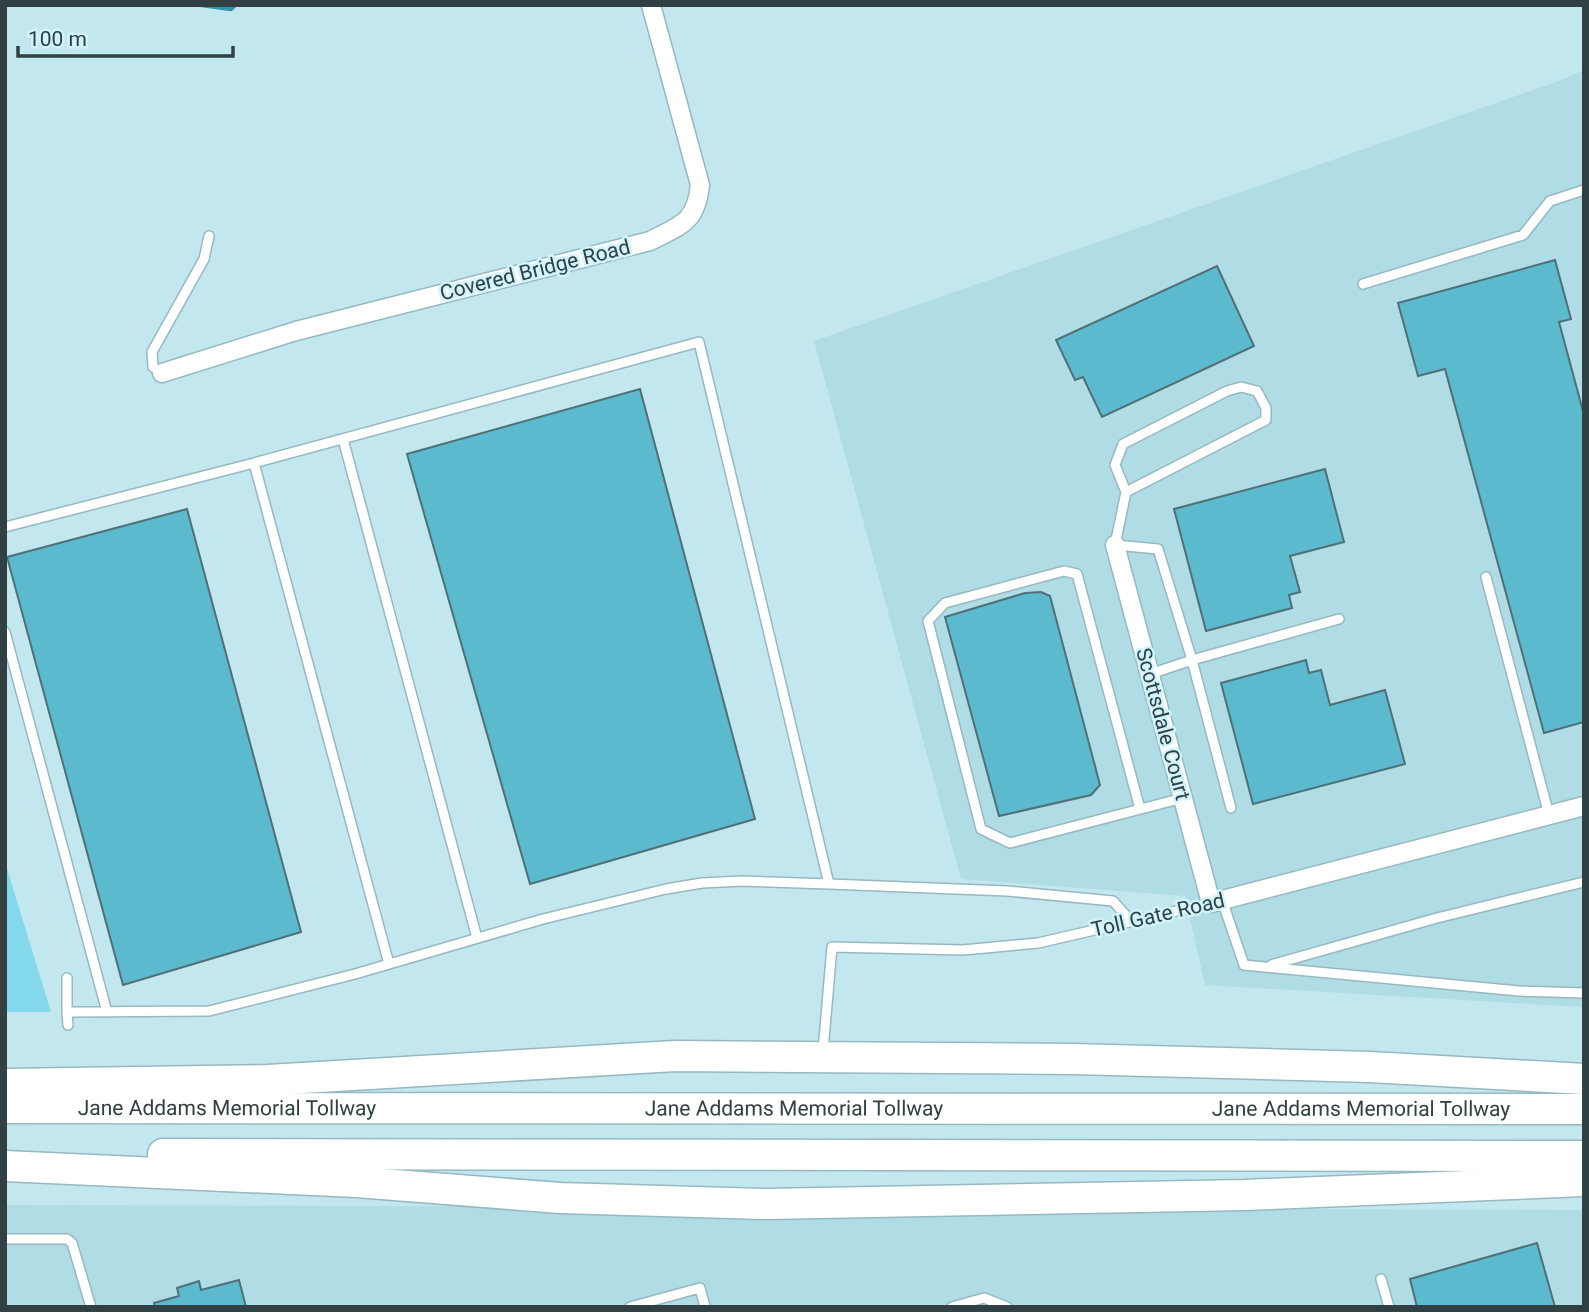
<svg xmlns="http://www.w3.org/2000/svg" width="1589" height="1312" font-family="Roboto,sans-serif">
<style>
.built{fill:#afdce5}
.green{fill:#83d8eb}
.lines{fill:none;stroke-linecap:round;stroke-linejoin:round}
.stream{stroke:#3294a8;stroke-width:4.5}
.building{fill:#5cbace;stroke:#507078;stroke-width:2}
.service-casing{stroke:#96b9c1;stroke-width:12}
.minor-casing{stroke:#96b9c1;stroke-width:21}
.motorway-casing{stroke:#96b9c1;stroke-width:33}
.service{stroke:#fff;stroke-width:9}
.minor{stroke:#fff;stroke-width:18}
.motorway{stroke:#fff;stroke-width:30}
.labels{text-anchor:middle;stroke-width:5;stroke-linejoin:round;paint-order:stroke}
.street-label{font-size:21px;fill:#314043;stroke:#d0f4fd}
</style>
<rect width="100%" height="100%" fill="#c3e7ef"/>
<path class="built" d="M 1584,70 L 1584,1007 L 1205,985 L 1185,896 L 961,879 L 814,341 L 1559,81 Z
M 5,1205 L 1584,1210 L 1584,1307 L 5,1307 Z"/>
<path class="green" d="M 5,862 L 51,1012 L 5,1012 Z"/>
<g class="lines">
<path class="stream" d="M 202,5 L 231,9 L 235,5"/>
</g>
<path class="building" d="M 1555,260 L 1571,319 L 1559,322 L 1584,415 L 1584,722 L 1544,733 L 1445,369 L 1418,376 L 1398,303 Z
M 1217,266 L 1254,346 L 1102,417 L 1083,377 L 1075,380 L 1056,340 Z
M 640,389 L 755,819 L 530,884 L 407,454 Z
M 1325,469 L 1344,542 L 1290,556 L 1300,592 L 1289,595 L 1292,608 L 1206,631 L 1174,509 Z
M 187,509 L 301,932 L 123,985 L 7,557 Z
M 1041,592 L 1050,596 L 1100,785 L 1091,795 L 999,816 L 945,617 L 1025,593 Z
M 1306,660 L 1309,673 L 1321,670 L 1330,705 L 1385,690 L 1405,764 L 1253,804 L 1221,683 Z
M 1537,1243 L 1555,1307 L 1417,1307 L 1410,1279 Z
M 239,1280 L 246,1307 L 155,1307 L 154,1303 L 179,1296 L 177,1288 L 199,1281 L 201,1290 Z"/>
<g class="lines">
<g class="service-casing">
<path id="service" d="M 1363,284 L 1523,235 L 1550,201 L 1584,190
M 162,373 L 153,367 L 152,352 L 204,259 L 209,236
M 343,439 L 477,938
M 254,463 L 699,342 L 829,884
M 1126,492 L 1266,420 L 1266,408 L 1257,391 L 1241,387 L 1227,391 L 1123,444 L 1115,465 L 1126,492 L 1115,545 L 1158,549 L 1192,660 L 1339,619
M 5,527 L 254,463 L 389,964
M 1486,577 L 1549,815
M 5,632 L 107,1012
M 1150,674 L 1192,660 L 1231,808
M 1140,809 L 1077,574 L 1064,571 L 945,603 L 928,621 L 981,829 L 1010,843 L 1183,798
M 1222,900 L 1244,965 L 1519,991 L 1584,993
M 1271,965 L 1437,918 L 1584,882
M 67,978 L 67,1012
M 68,1025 L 67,1012 L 209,1011 L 355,974 L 543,919 L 666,889 L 702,883 L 742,881 L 829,884 L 1007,891 L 1113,901 L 1131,921
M 823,1051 L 832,947 L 963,950 L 1038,943 L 1211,903
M 5,1239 L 67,1239 L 72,1243 L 91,1307
M 1381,1279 L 1389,1307
M 630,1307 L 700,1288 L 705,1307
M 952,1307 L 984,1298 L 1007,1307"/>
</g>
<g class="minor-casing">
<path id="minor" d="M 162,373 L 296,331 L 650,241 C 681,225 696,223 700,185 L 651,5
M 1115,545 L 1211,903 L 1584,806"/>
</g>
<g class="motorway-casing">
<g id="motorway">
<path d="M 5,1084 L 268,1080 L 675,1056 L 1073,1059 L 1370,1067 L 1584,1079"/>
<path id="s1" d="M 5,1108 L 1584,1109"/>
<path d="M 163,1154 L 1584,1156"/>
<path d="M 5,1166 L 356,1182 L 560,1198 L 767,1204 L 1245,1195 L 1584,1181"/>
</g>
</g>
<use href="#service" class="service"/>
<use href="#minor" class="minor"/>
<use href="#motorway" class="motorway"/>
</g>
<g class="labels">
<g class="street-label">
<text transform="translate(535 270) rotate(-14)" y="7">Covered Bridge Road</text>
<text transform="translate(1163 724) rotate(75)" y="7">Scottsdale Court</text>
<text transform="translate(1158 915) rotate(-13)" y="7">Toll Gate Road</text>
<text dy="7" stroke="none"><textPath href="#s1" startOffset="222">Jane Addams Memorial Tollway</textPath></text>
<text dy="7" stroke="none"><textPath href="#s1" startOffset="789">Jane Addams Memorial Tollway</textPath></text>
<text dy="7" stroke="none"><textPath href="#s1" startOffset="1356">Jane Addams Memorial Tollway</textPath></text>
</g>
</g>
<rect width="1589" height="1312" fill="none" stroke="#314043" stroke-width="14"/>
<path d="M18 46v10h215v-10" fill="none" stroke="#314043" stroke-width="3.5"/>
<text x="28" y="46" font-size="21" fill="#314043" stroke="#d0f4fd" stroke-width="5" paint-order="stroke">100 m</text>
</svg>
